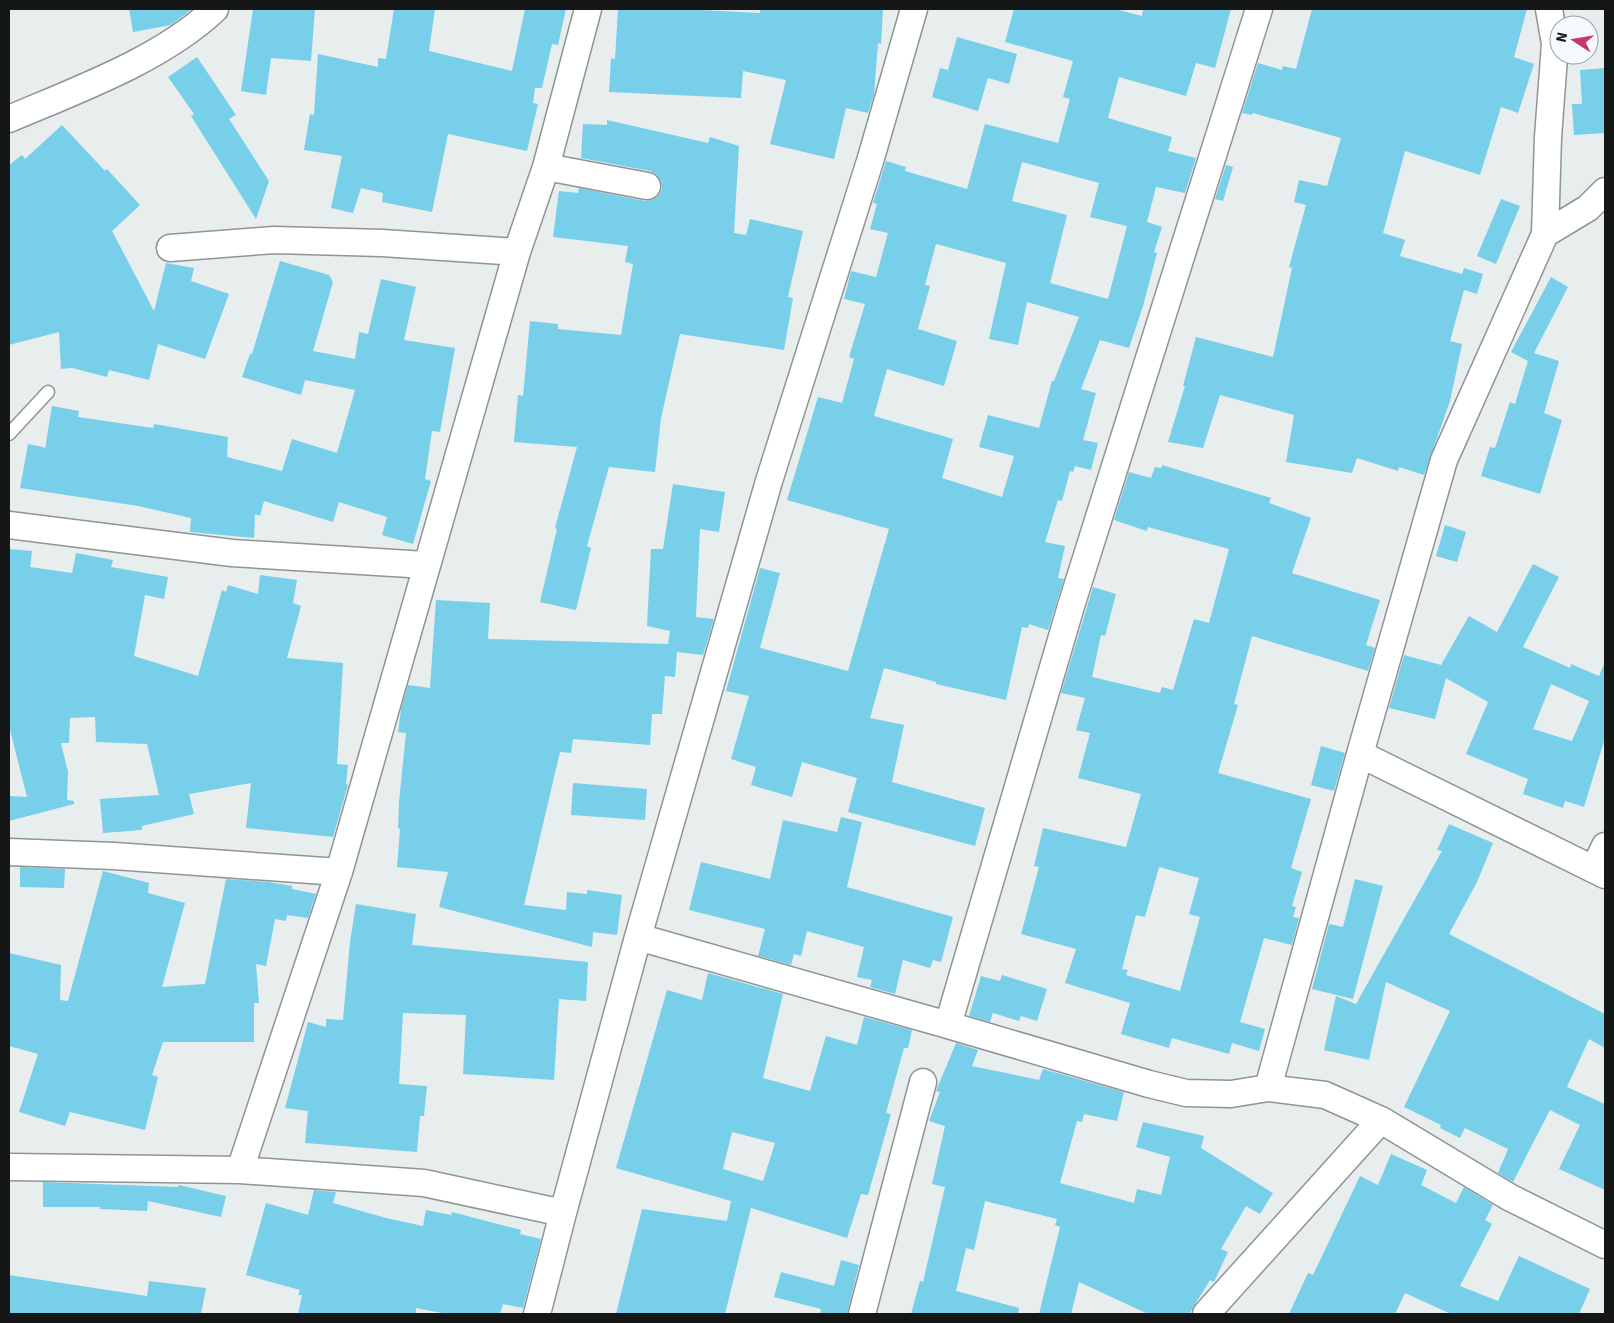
<svg xmlns="http://www.w3.org/2000/svg" width="1614" height="1323" font-family="Signika,sans-serif">
<style>
.building{fill:#77cfe9;fill-rule:evenodd}
.lines{fill:none;stroke-linecap:round;stroke-linejoin:round}
.lane-casing{stroke:#8f9495;stroke-width:15}
.street-casing{stroke:#8f9495;stroke-width:29}
.lane{stroke:#fff;stroke-width:12}
.street{stroke:#fff;stroke-width:26}
</style>
<rect width="100%" height="100%" fill="#e8edee"/>
<path class="building" d="M 129,9 L 192,9 L 171,25 L 133,32 Z
M 253,9 L 315,9 L 311,61 L 271,58 L 266,95 L 241,91 Z
M 394,9 L 435,9 L 429,51 L 512,71 L 525,9 L 566,9 L 558,45 L 552,44 L 542,88 L 535,88 L 533,103 L 538,104 L 527,151 L 448,134 L 432,212 L 382,202 L 383,193 L 361,188 L 353,213 L 331,208 L 342,156 L 304,150 L 310,114 L 314,115 L 318,54 L 378,67 L 378,58 L 386,59 Z
M 618,9 L 682,9 L 760,13 L 760,9 L 883,9 L 881,44 L 878,43 L 874,95 L 868,113 L 846,108 L 834,159 L 770,144 L 786,80 L 743,71 L 741,98 L 609,92 L 611,58 L 615,59 Z
M 1014,9 L 1115,9 L 1142,16 L 1143,9 L 1231,9 L 1215,68 L 1196,63 L 1186,96 L 1119,77 L 1108,118 L 1172,137 L 1168,151 L 1196,158 L 1185,193 L 1156,187 L 1147,222 L 1162,227 L 1154,252 L 1157,253 L 1143,306 L 1129,348 L 1100,340 L 1081,389 L 1096,393 L 1083,440 L 1098,443 L 1091,470 L 1075,466 L 1073,472 L 1070,471 L 1062,501 L 1058,500 L 1045,542 L 1065,546 L 1058,578 L 1064,579 L 1048,630 L 1029,624 L 1028,628 L 1022,627 L 1006,700 L 936,684 L 936,682 L 884,668 L 870,718 L 904,725 L 892,782 L 985,808 L 975,846 L 848,812 L 857,778 L 802,762 L 792,797 L 751,785 L 756,767 L 731,759 L 749,696 L 726,691 L 760,568 L 780,573 L 760,648 L 848,671 L 889,529 L 787,500 L 818,397 L 842,403 L 854,359 L 849,357 L 865,304 L 844,299 L 851,271 L 876,277 L 888,233 L 870,229 L 877,204 L 873,203 L 886,161 L 906,167 L 905,171 L 967,189 L 985,124 L 1058,143 L 1070,99 L 1063,97 L 1073,61 L 1005,42 ZM 1022,162 L 1099,183 L 1090,217 L 1127,226 L 1108,299 L 1050,283 L 1067,215 L 1012,201 ZM 936,244 L 1006,263 L 989,339 L 1018,345 L 1027,302 L 1079,317 L 1054,381 L 1052,381 L 1039,428 L 988,415 L 979,447 L 1014,456 L 1002,497 L 942,478 L 953,439 L 874,416 L 887,369 L 944,386 L 957,341 L 918,329 L 930,286 L 925,285 Z
M 1312,9 L 1527,9 L 1514,57 L 1534,64 L 1518,113 L 1501,107 L 1480,175 L 1405,151 L 1383,233 L 1405,240 L 1400,256 L 1462,274 L 1464,268 L 1483,274 L 1477,294 L 1464,290 L 1450,341 L 1462,344 L 1450,401 L 1424,475 L 1399,467 L 1398,471 L 1357,458 L 1352,473 L 1286,462 L 1294,415 L 1220,395 L 1203,448 L 1168,442 L 1185,386 L 1183,386 L 1196,337 L 1273,357 L 1292,268 L 1289,267 L 1306,205 L 1294,202 L 1299,180 L 1327,186 L 1341,138 L 1253,113 L 1252,115 L 1242,113 L 1258,63 L 1282,70 L 1283,66 L 1296,69 Z
M 957,37 L 1017,54 L 1009,84 L 988,78 L 978,111 L 932,97 L 940,68 L 948,70 Z
M 197,57 L 236,115 L 229,119 L 269,181 L 256,219 L 191,116 L 194,114 L 168,77 Z
M 1605,68 L 1605,133 L 1574,135 L 1572,104 L 1582,104 L 1580,70 Z
M 607,120 L 708,143 L 710,137 L 739,146 L 734,233 L 746,235 L 750,219 L 803,231 L 788,297 L 793,298 L 784,350 L 680,334 L 661,418 L 655,472 L 609,467 L 587,546 L 591,548 L 576,610 L 540,602 L 557,529 L 555,528 L 577,447 L 514,442 L 518,395 L 523,396 L 530,321 L 558,324 L 558,329 L 621,335 L 633,264 L 625,262 L 628,246 L 553,237 L 559,191 L 578,193 L 579,188 L 645,201 L 652,200 L 659,195 L 662,189 L 661,181 L 656,174 L 650,171 L 581,158 L 583,124 L 607,125 Z
M 62,125 L 105,171 L 107,169 L 140,205 L 112,231 L 154,311 L 166,263 L 194,268 L 191,281 L 229,294 L 205,359 L 158,344 L 149,380 L 109,370 L 107,377 L 72,368 L 61,369 L 59,332 L 9,345 L 9,165 L 22,155 L 25,159 Z
M 1226,165 L 1233,167 L 1223,201 L 1215,199 Z
M 1501,199 L 1520,206 L 1496,264 L 1477,256 Z
M 280,261 L 329,275 L 333,282 L 313,351 L 355,359 L 359,332 L 368,334 L 381,279 L 416,287 L 404,340 L 455,348 L 440,432 L 432,431 L 425,479 L 431,481 L 413,544 L 382,535 L 387,517 L 339,502 L 333,522 L 264,501 L 260,516 L 255,514 L 254,538 L 190,532 L 191,518 L 138,506 L 20,488 L 28,444 L 43,447 L 45,449 L 52,406 L 79,411 L 78,417 L 153,428 L 154,424 L 228,437 L 227,457 L 282,471 L 292,439 L 337,453 L 355,390 L 305,380 L 301,395 L 242,377 L 250,354 L 252,354 Z
M 1551,277 L 1568,287 L 1534,353 L 1559,361 L 1544,413 L 1562,420 L 1540,494 L 1481,476 L 1490,447 L 1495,448 L 1510,402 L 1515,404 L 1528,361 L 1511,352 Z
M 1162,465 L 1271,498 L 1269,503 L 1311,518 L 1292,573 L 1380,600 L 1366,645 L 1375,648 L 1368,671 L 1252,636 L 1234,704 L 1238,705 L 1218,773 L 1311,799 L 1291,868 L 1302,872 L 1292,906 L 1296,907 L 1293,917 L 1299,918 L 1292,945 L 1264,938 L 1240,1022 L 1265,1029 L 1259,1051 L 1232,1043 L 1229,1054 L 1172,1038 L 1169,1048 L 1121,1034 L 1130,1003 L 1065,983 L 1076,949 L 1021,934 L 1039,867 L 1034,866 L 1043,828 L 1126,847 L 1141,794 L 1078,778 L 1090,733 L 1076,730 L 1085,698 L 1061,693 L 1093,587 L 1116,594 L 1105,636 L 1101,635 L 1092,677 L 1160,693 L 1162,687 L 1173,690 L 1194,619 L 1209,623 L 1229,549 L 1148,527 L 1147,531 L 1114,520 L 1129,472 L 1151,478 L 1155,467 L 1161,468 ZM 1159,867 L 1199,878 L 1189,914 L 1200,917 L 1180,991 L 1126,975 L 1128,970 L 1122,969 L 1136,915 L 1145,917 Z
M 673,484 L 725,492 L 719,532 L 700,529 L 696,617 L 714,619 L 703,655 L 677,652 L 675,677 L 665,676 L 662,714 L 652,714 L 650,745 L 573,739 L 571,753 L 560,752 L 524,905 L 566,910 L 567,892 L 587,894 L 587,890 L 622,895 L 617,935 L 593,932 L 592,947 L 439,907 L 448,872 L 397,867 L 400,829 L 398,828 L 399,802 L 406,733 L 398,732 L 401,709 L 408,685 L 430,688 L 436,600 L 490,603 L 488,639 L 668,644 L 670,631 L 647,626 L 651,549 L 663,549 Z
M 1445,525 L 1466,532 L 1457,562 L 1436,556 Z
M 9,549 L 32,551 L 30,567 L 72,573 L 76,553 L 113,560 L 111,567 L 168,577 L 164,599 L 145,595 L 134,656 L 198,676 L 222,590 L 226,592 L 228,585 L 258,594 L 260,575 L 297,580 L 293,603 L 301,606 L 287,658 L 343,663 L 337,764 L 348,765 L 346,784 L 348,785 L 333,837 L 246,828 L 251,783 L 189,794 L 194,814 L 142,826 L 142,830 L 103,833 L 100,799 L 159,795 L 147,744 L 96,742 L 95,717 L 70,718 L 69,743 L 61,743 L 68,772 L 67,800 L 74,801 L 74,804 L 9,821 L 9,796 L 27,797 L 9,726 Z
M 1533,564 L 1559,577 L 1523,647 L 1570,668 L 1571,664 L 1599,676 L 1605,662 L 1605,738 L 1584,807 L 1565,801 L 1563,808 L 1523,794 L 1528,779 L 1466,754 L 1488,702 L 1446,678 L 1435,719 L 1389,708 L 1404,655 L 1441,665 L 1469,616 L 1497,632 ZM 1551,684 L 1589,701 L 1572,741 L 1533,729 Z
M 1321,746 L 1345,753 L 1334,791 L 1311,785 Z
M 573,783 L 647,789 L 645,820 L 571,815 Z
M 841,817 L 862,822 L 847,887 L 953,917 L 941,962 L 933,960 L 930,968 L 903,960 L 895,994 L 870,987 L 872,980 L 857,977 L 864,947 L 807,931 L 801,956 L 794,954 L 791,965 L 758,956 L 765,929 L 689,910 L 701,862 L 770,879 L 783,820 L 837,832 Z
M 1449,824 L 1493,843 L 1477,882 L 1449,934 L 1605,1014 L 1605,1048 L 1589,1039 L 1567,1087 L 1605,1104 L 1605,1190 L 1559,1169 L 1580,1125 L 1550,1110 L 1513,1182 L 1498,1173 L 1508,1149 L 1465,1128 L 1460,1138 L 1440,1128 L 1441,1125 L 1404,1107 L 1450,1011 L 1386,982 L 1369,1060 L 1324,1050 L 1336,996 L 1356,1004 L 1442,851 L 1437,850 Z
M 20,867 L 65,869 L 64,888 L 20,887 Z
M 103,871 L 149,883 L 148,893 L 185,903 L 162,987 L 205,984 L 226,879 L 269,882 L 292,886 L 292,889 L 316,894 L 308,918 L 287,915 L 286,921 L 275,919 L 266,966 L 256,964 L 259,1003 L 254,1003 L 254,1042 L 163,1042 L 152,1075 L 158,1077 L 145,1130 L 70,1112 L 65,1126 L 19,1112 L 38,1054 L 9,1046 L 9,953 L 61,965 L 60,1000 L 68,1001 Z
M 1355,879 L 1383,886 L 1353,999 L 1312,989 L 1329,924 L 1343,927 Z
M 356,904 L 416,914 L 412,945 L 588,962 L 586,1001 L 559,999 L 554,1080 L 463,1074 L 466,1015 L 403,1013 L 399,1084 L 427,1086 L 424,1116 L 420,1116 L 417,1152 L 305,1143 L 308,1111 L 285,1108 L 308,1022 L 326,1027 L 326,1019 L 343,1020 L 350,942 Z
M 708,973 L 783,994 L 763,1078 L 810,1091 L 826,1036 L 857,1045 L 864,1017 L 912,1030 L 908,1048 L 904,1048 L 886,1113 L 891,1114 L 868,1195 L 861,1194 L 847,1238 L 751,1208 L 725,1314 L 616,1314 L 642,1209 L 727,1221 L 731,1201 L 616,1168 L 667,990 L 702,1000 ZM 732,1132 L 775,1143 L 763,1181 L 723,1169 Z
M 1002,975 L 1047,989 L 1037,1021 L 1021,1016 L 1019,1021 L 993,1013 L 990,1022 L 969,1016 L 981,976 L 1000,981 Z
M 956,1043 L 978,1050 L 972,1066 L 1039,1080 L 1043,1069 L 1124,1092 L 1117,1121 L 1084,1114 L 1082,1122 L 1077,1121 L 1060,1183 L 1134,1203 L 1137,1189 L 1161,1195 L 1170,1157 L 1136,1147 L 1143,1122 L 1204,1136 L 1201,1148 L 1273,1193 L 1260,1214 L 1246,1206 L 1221,1249 L 1228,1252 L 1214,1282 L 1210,1280 L 1189,1314 L 1148,1314 L 1079,1282 L 1071,1314 L 1039,1314 L 1060,1227 L 1055,1225 L 1057,1219 L 985,1201 L 974,1250 L 966,1248 L 956,1291 L 1019,1308 L 1018,1314 L 911,1314 L 920,1281 L 923,1282 L 945,1187 L 932,1184 L 945,1126 L 929,1121 L 940,1092 L 936,1091 Z
M 1391,1154 L 1427,1170 L 1421,1185 L 1456,1203 L 1464,1187 L 1493,1205 L 1485,1220 L 1492,1224 L 1460,1286 L 1498,1301 L 1519,1256 L 1590,1289 L 1579,1314 L 1451,1314 L 1405,1293 L 1395,1314 L 1289,1314 L 1308,1273 L 1313,1275 L 1360,1176 L 1378,1185 Z
M 43,1182 L 178,1187 L 179,1185 L 226,1196 L 221,1217 L 148,1201 L 147,1211 L 100,1209 L 100,1207 L 43,1207 Z
M 314,1190 L 336,1192 L 333,1203 L 386,1218 L 423,1226 L 426,1210 L 451,1215 L 452,1212 L 521,1230 L 520,1234 L 541,1239 L 523,1308 L 503,1304 L 500,1314 L 447,1314 L 416,1308 L 416,1314 L 298,1314 L 302,1295 L 298,1295 L 300,1290 L 246,1275 L 266,1203 L 308,1215 Z
M 841,1260 L 859,1265 L 847,1314 L 820,1314 L 821,1309 L 774,1297 L 781,1272 L 834,1286 Z
M 9,1275 L 147,1296 L 149,1281 L 206,1288 L 201,1314 L 9,1314 Z"/>
<g class="lines">
<g class="lane-casing">
<path id="lane" d="M 9,434 L 48,392"/>
</g>
<g class="street-casing">
<path id="street" d="M 588,9 L 546,167 L 647,186
M 9,119 C 77,90 161,60 215,9
M 1545,234 L 1588,208 L 1605,191
M 170,248 L 274,240 L 382,243 L 517,252
M 9,525 L 232,553 L 426,565
M 1360,754 L 1605,875
M 9,852 L 114,856 L 339,872
M 1594,869 L 1605,846
M 638,937 L 948,1025 L 1071,606 L 1259,9
M 948,1025 L 1149,1084 L 1186,1093 L 1231,1094 L 1268,1088 L 1325,1095 L 1381,1120 L 1509,1197 L 1605,1245
M 1268,1088 L 1360,754 L 1444,460 L 1545,234 L 1548,137 L 1555,44 L 1549,9
M 9,1167 L 240,1170 L 424,1183 L 563,1213
M 240,1170 L 339,872 L 517,252 L 546,167
M 537,1314 L 563,1213 L 638,937 L 769,481 L 871,158 L 914,9
M 862,1314 L 923,1082
M 1206,1314 L 1381,1120"/>
</g>
<use href="#lane" class="lane"/>
<use href="#street" class="street"/>
</g>
<rect width="1614" height="1323" fill="none" stroke="#151717" stroke-width="20"/>
<g transform="translate(1574 40) rotate(282)"><circle r="24" fill="#f5fafc" stroke="#9b9fa0"/>
<path d="M0-4L9 19L0 12L-9 19Z" fill="#c5396d"/>
<text y="-8" font-size="14" font-weight="bold" text-anchor="middle" fill="#151717">N</text>
</g>
</svg>
